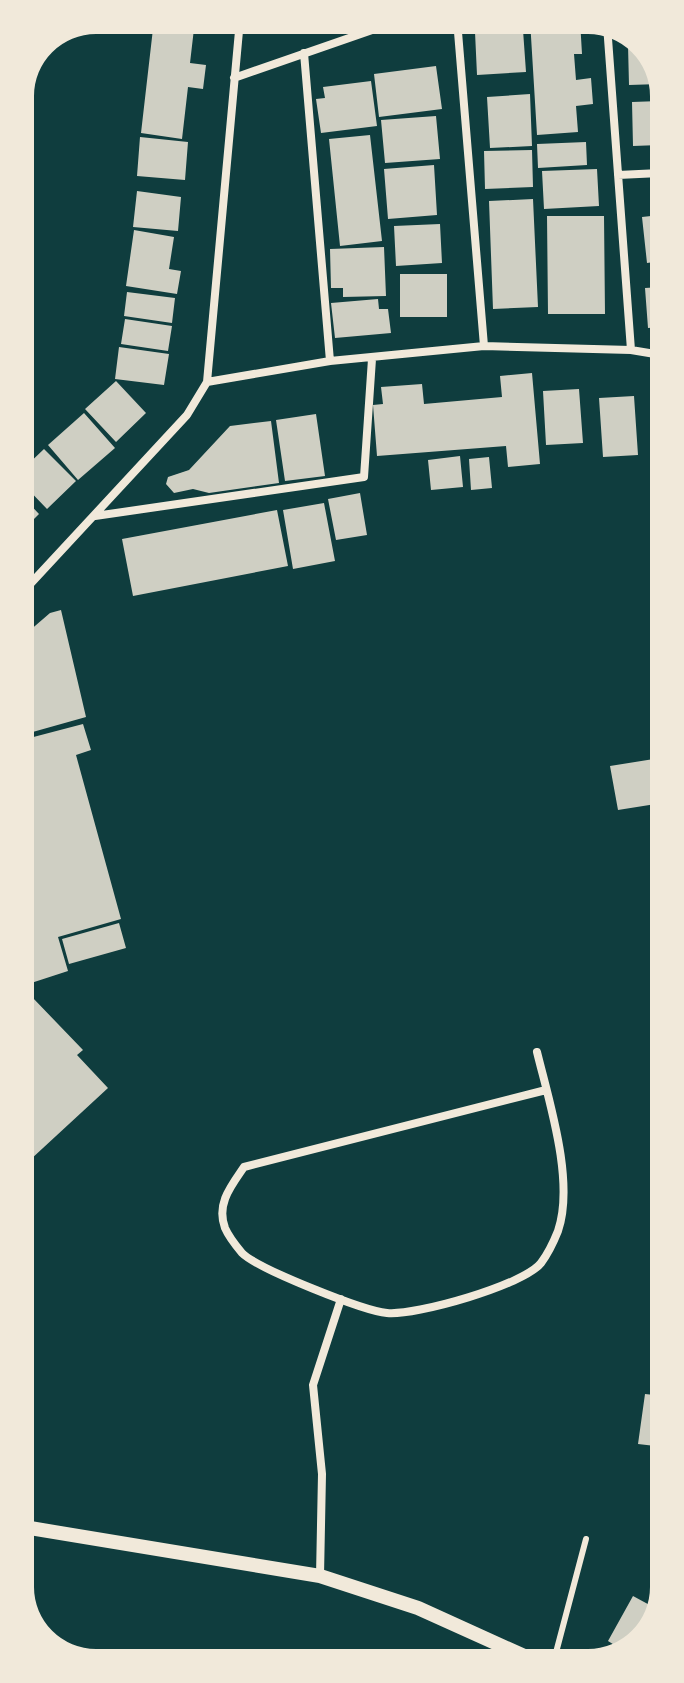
<svg xmlns="http://www.w3.org/2000/svg" width="684" height="1683" font-family="'Exo 2',sans-serif">
<style>
.building{fill:#cfcfc3}
.lines{fill:none;stroke-linecap:round;stroke-linejoin:round}
.service{stroke:#f1e9da;stroke-width:6}
.minor{stroke:#f1e9da;stroke-width:8}
.tertiary{stroke:#f1e9da;stroke-width:14}
</style>
<rect width="100%" height="100%" fill="#0f3d3e"/>
<path class="building" d="M 154,20 L 195,20 L 190,63 L 206,65 L 203,89 L 188,87 L 182,139 L 141,133 Z
M 298,20 L 325,20 L 327,25 L 302,31 Z
M 530,20 L 580,20 L 582,54 L 574,54 L 576,80 L 591,78 L 593,104 L 576,106 L 578,132 L 537,135 Z
M 523,30 L 526,72 L 477,75 L 475,32 Z
M 641,44 L 660,72 L 660,84 L 629,85 L 628,45 Z
M 436,66 L 442,109 L 379,117 L 374,74 Z
M 371,81 L 377,126 L 321,133 L 316,99 L 325,98 L 323,87 Z
M 530,94 L 532,146 L 490,148 L 487,97 Z
M 660,101 L 660,145 L 633,146 L 632,102 Z
M 436,116 L 440,159 L 385,163 L 381,120 Z
M 370,135 L 382,241 L 340,246 L 329,139 Z
M 140,137 L 188,142 L 185,180 L 137,176 Z
M 586,142 L 587,165 L 538,168 L 537,144 Z
M 532,150 L 533,187 L 485,189 L 484,151 Z
M 434,165 L 437,215 L 388,219 L 384,169 Z
M 597,169 L 599,206 L 544,209 L 542,171 Z
M 137,191 L 181,197 L 178,231 L 133,227 Z
M 533,199 L 538,307 L 493,309 L 489,201 Z
M 660,215 L 661,261 L 647,263 L 642,217 Z
M 547,216 L 604,216 L 605,314 L 548,314 Z
M 440,224 L 442,263 L 396,266 L 394,226 Z
M 134,230 L 174,237 L 169,269 L 181,271 L 177,294 L 126,286 Z
M 384,247 L 386,296 L 343,297 L 343,288 L 331,288 L 330,249 Z
M 400,274 L 447,274 L 447,317 L 400,317 Z
M 661,287 L 661,327 L 648,328 L 645,288 Z
M 127,292 L 175,298 L 172,323 L 124,316 Z
M 378,299 L 379,309 L 388,309 L 391,333 L 335,338 L 331,303 Z
M 125,319 L 172,326 L 168,351 L 121,344 Z
M 119,347 L 169,354 L 164,385 L 115,379 Z
M 532,373 L 540,464 L 508,467 L 506,446 L 377,456 L 373,405 L 383,404 L 381,387 L 422,384 L 424,404 L 502,397 L 500,376 Z
M 116,381 L 146,413 L 116,442 L 85,409 Z
M 579,389 L 583,443 L 546,445 L 543,391 Z
M 634,396 L 638,455 L 603,457 L 599,398 Z
M 84,413 L 115,448 L 78,480 L 48,445 Z
M 316,414 L 325,476 L 285,481 L 276,420 Z
M 271,421 L 279,483 L 209,493 L 193,489 L 174,493 L 166,484 L 168,477 L 189,470 L 230,426 Z
M 44,449 L 76,481 L 47,509 L 21,482 L 21,471 Z
M 460,456 L 463,487 L 431,490 L 428,460 Z
M 489,457 L 492,488 L 471,490 L 469,459 Z
M 360,493 L 367,535 L 336,540 L 328,499 Z
M 21,495 L 39,514 L 21,532 Z
M 324,503 L 335,561 L 293,569 L 283,510 Z
M 277,510 L 288,566 L 133,596 L 122,539 Z
M 61,610 L 86,717 L 22,735 L 21,638 L 50,613 Z
M 83,724 L 91,750 L 76,755 L 121,919 L 58,937 L 68,971 L 25,985 L 22,978 L 22,740 Z
M 660,758 L 662,803 L 618,810 L 610,766 Z
M 119,923 L 126,948 L 69,964 L 62,939 Z
M 32,997 L 83,1050 L 77,1055 L 108,1088 L 30,1160 L 23,1152 L 22,1007 Z
M 645,1394 L 664,1396 L 664,1447 L 638,1444 Z
M 633,1596 L 657,1609 L 649,1633 L 624,1651 L 608,1641 Z"/>
<g class="lines">
<path class="service" d="M 554,1660 L 586,1539"/>
<path class="minor" d="M 457,20 L 484,346
M 607,25 L 631,350
M 304,53 L 330,361
M 234,78 L 401,20
M 618,175 L 660,173
M 207,382 L 330,361 L 484,346 L 631,350 L 661,355
M 207,382 L 240,20
M 95,516 L 364,477 L 372,359
M 21,594 L 187,415 L 207,382
M 537,1052 C 549,1101 575,1182 558,1231 C 554,1241 547,1255 541,1263 C 524,1285 415,1316 387,1313 C 364,1311 258,1269 242,1253 C 237,1247 228,1235 225,1228 C 216,1204 231,1186 244,1167 L 546,1090
M 320,1576 L 322,1474 L 313,1385 L 341,1299"/>
<path class="tertiary" d="M 24,1527 L 320,1576 L 418,1608 L 533,1660"/>
</g>
<path d="M0 0H684V1683H0ZM96 34H588A62 62 0 0 1 650 96V1587A62 62 0 0 1 588 1649H96A62 62 0 0 1 34 1587V96A62 62 0 0 1 96 34Z" fill="#f1e9da" fill-rule="evenodd"/>
</svg>
